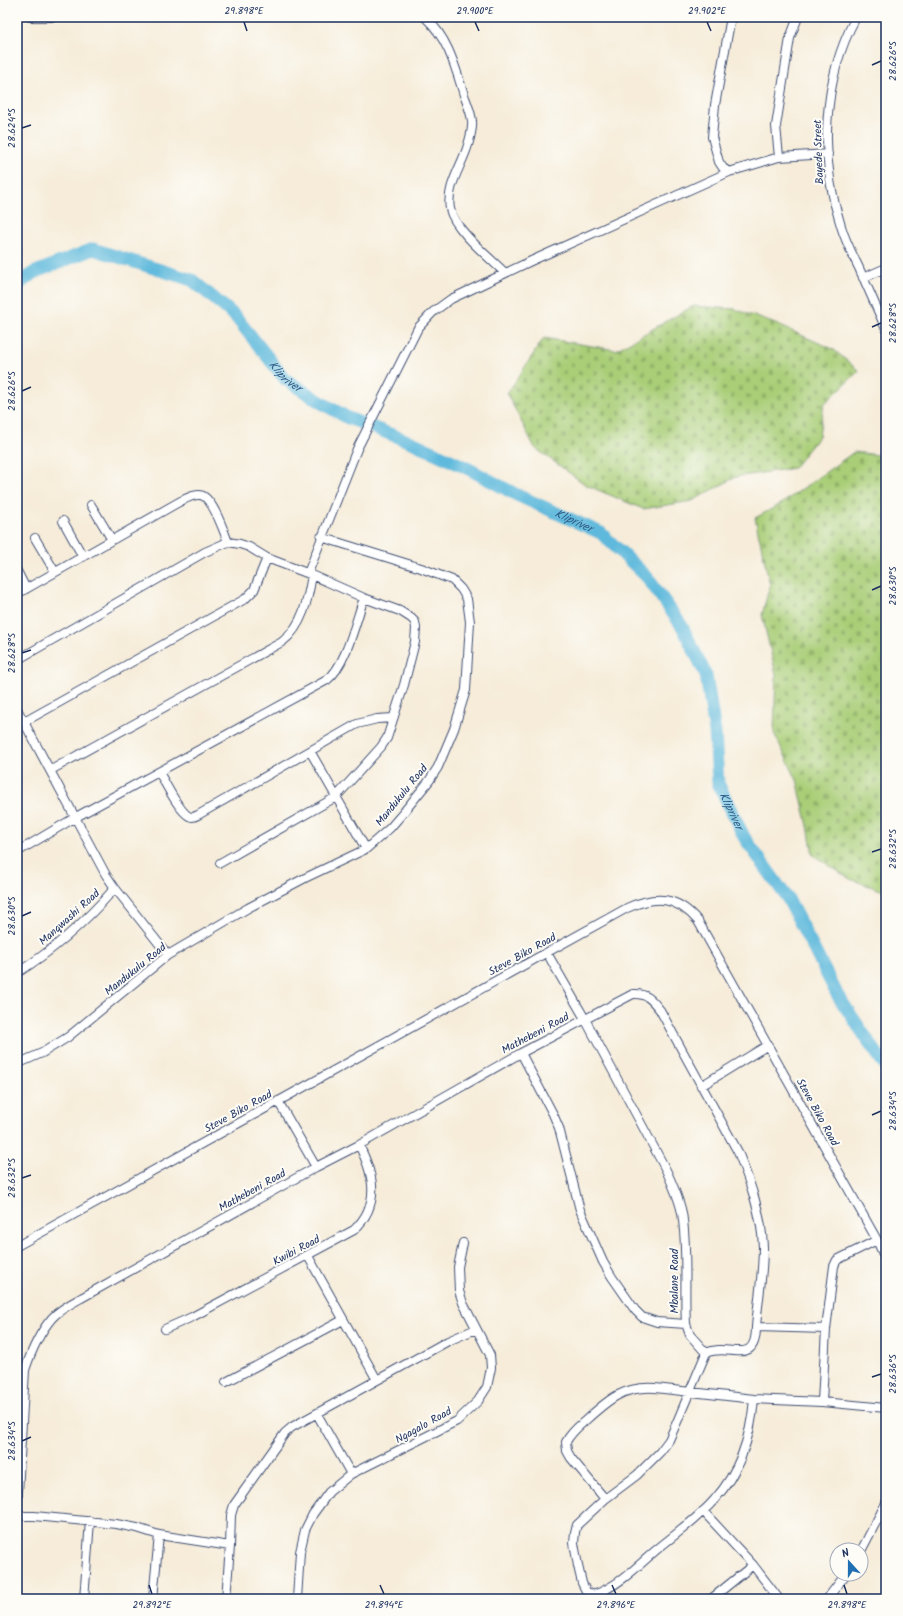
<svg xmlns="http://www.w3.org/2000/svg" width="903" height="1616" font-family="Kalam,sans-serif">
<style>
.cemetery{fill:url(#cemetery-stones);stroke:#627e6a}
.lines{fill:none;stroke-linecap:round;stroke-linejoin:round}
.river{stroke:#5fb9dc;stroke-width:13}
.minor-casing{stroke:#3c4b70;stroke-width:10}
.minor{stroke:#fff;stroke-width:8}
.ticks{fill:none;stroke:#1b2f5e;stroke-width:1.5}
.labels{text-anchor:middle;stroke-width:4;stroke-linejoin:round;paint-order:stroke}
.street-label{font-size:11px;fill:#1b2f5e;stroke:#fdfcf7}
.water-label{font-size:12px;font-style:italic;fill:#335f8a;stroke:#fdfcf7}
.neatline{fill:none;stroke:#1b2f5e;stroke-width:1.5}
.ticks-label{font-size:10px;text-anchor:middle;fill:#1b2f5e}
</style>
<defs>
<pattern id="cemetery-stones" width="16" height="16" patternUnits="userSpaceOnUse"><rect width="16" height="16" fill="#a9ce77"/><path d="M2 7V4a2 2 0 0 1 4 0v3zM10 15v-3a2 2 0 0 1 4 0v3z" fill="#91b169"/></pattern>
</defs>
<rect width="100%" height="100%" fill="#fdfcf7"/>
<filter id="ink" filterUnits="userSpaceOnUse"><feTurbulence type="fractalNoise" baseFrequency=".025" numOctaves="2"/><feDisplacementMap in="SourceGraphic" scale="8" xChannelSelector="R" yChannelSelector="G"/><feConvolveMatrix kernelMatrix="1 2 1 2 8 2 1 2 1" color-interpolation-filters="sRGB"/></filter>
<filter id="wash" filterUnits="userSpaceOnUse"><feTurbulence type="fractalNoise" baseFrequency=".012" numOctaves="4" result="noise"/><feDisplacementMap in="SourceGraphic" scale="16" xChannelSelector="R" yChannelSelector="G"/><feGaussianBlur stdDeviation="0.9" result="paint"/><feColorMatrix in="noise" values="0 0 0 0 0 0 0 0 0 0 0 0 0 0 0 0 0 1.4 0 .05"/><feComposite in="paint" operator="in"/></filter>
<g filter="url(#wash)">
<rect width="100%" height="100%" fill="#f6ecd9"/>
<path class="cemetery" d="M 693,306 L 735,309 L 778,325 L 833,349 L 859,371 L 824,404 L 819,436 L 794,468 L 736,477 L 692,501 L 643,509 L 586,485 L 535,448 L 507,394 L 544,338 L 616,350 Z
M 854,452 L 886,456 L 886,892 L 850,879 L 813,855 L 808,826 L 797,780 L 774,733 L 776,674 L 762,615 L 770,585 L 755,518 L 781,504 Z"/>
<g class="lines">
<path class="river" id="s1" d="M 17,286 L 33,273 L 93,249 L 192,280 L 235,316 L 285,379 L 322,403 L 348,418 L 416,444 L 467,468 L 517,495 L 601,533 L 647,577 L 682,626 L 706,675 L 715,732 L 718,783 L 744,837 L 788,899 L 838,996 L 886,1067"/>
</g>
</g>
<g filter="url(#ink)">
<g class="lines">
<g class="minor-casing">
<path id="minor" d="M 30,17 L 52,17
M 425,17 C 448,38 455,66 464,95 C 467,103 471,112 472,121 C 473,128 470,138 468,145 C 462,166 446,186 450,209 C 454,229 490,258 505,273
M 731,17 L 715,105 L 712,137 L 719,162 L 723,168 L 729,172 L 779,157 L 828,154
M 856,17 C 822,80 819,159 841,226 C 845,240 852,254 859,268 C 868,288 877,309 886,329
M 779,157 L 776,126 L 790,38 L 798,17
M 863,278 L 886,268
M 91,505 L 112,540
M 63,521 L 83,557
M 35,538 L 55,572
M 17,571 L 26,589
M 308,573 L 357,449 L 418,328 L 433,312 L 451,299 L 531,261 L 729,172
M 17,594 L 179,502 C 185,499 193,494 200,495 C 212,496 224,532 228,542
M 17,660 L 205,552 L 228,542 L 240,544 L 249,547 L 267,558 L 312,575 L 364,598 L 400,611 L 411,618 L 415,622 L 416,628 L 415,642 L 404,685 L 387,738 L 381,747 L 336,797 L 220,863
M 17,709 L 106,875 L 115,888 L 168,955
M 24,722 L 245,599 L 254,590 L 267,558
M 310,751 L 366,849
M 51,770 L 282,642 C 303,626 308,599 312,575
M 159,772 C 164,781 182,817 192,817 C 194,817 196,816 198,815 L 357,724 L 377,719 L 393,718
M 17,852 L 76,817 L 327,680 C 346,666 356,620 364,598
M 547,953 L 585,1019 L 666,1170 C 672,1183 679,1198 682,1213 C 688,1250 684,1287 686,1324 L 690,1335 L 706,1353
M 17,973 C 54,950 86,921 115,888
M 521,1053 L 553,1114 L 559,1128 L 580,1210 L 603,1262 L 612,1277 L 635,1310 L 642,1317 L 657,1322 L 686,1324
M 17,1064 L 42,1053 L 68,1037 L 168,955 L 248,908 L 305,878 L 366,849 L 390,828 L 403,813 L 429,781 L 438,767 L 454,729 L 466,690 L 470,622 L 467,599 L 461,589 L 452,580 L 421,568 L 321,537
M 701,1086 L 768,1045
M 278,1101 L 316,1167
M 17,1246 L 627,908 C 656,895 677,896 698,921 L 877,1240 L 886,1261
M 308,1256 L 377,1380
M 165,1329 L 192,1317 L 354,1230 C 381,1204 374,1175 359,1145
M 226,1382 L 343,1320
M 754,1399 C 751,1436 741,1470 715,1499 C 698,1519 675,1534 655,1551 C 637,1567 617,1587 593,1595 L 586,1591 L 582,1583 L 578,1566 L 574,1543 L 575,1532 L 577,1525 L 605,1499 L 637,1475 L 660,1452 L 669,1440 L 677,1422 L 706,1353 C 729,1342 756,1368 756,1327 L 826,1329
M 822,1402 L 826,1329 L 834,1266 L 837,1260 L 877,1240
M 317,1414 L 351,1474
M 605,1499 L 571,1458 L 567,1451 L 566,1442 C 571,1432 579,1426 587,1419 C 609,1399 624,1386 655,1388 L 754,1399 L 822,1402 L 886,1408
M 17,1510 L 25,1370 C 31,1352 40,1332 52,1318 C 60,1309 72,1303 83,1297 L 316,1167 L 359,1145 L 521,1053 L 633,994 C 647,993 652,1000 660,1010 L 738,1152 C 750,1182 762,1215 763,1247 C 763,1274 758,1301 756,1327
M 703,1511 L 753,1565 L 779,1599
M 17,1516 L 34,1516 L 116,1524 L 137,1528 L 159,1535 L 230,1546
M 861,1551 L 886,1503
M 84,1599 L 90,1521
M 153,1599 L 159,1535
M 226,1599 L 230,1546 L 231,1515 L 234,1505 L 285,1433 L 292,1427 L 448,1341 L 476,1329
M 297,1599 L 300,1552 L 305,1530 L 313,1514 L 329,1492 L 351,1474 L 457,1421 L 478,1401 L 487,1387 L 491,1368 L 490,1355 L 463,1303 L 459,1291 L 458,1267 L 463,1243
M 711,1599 L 753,1565
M 827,1599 L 846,1574"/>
</g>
<use href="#minor" class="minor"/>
</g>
</g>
<path class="ticks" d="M 244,22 L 247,31M 475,22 L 479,31M 707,22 L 711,31M 872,65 L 881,61M 22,128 L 31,125M 872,327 L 881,323M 22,391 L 31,387M 872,590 L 881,586M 22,653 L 31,650M 872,852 L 881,849M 22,916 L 31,912M 872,1115 L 881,1111M 22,1178 L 31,1175M 872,1377 L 881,1374M 22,1441 L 31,1437M 149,1585 L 152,1594M 380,1585 L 384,1594M 612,1585 L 616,1594M 844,1585 L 847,1594"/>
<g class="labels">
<g class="street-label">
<text transform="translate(818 152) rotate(-92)" y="4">Bayede Street</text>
<text transform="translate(401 795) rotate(-51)" y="4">Mandukulu Road</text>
<text transform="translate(69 917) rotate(-42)" y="4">Manqwashi Road</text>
<text transform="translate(522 954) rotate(-29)" y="4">Steve Biko Road</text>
<text transform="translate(135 969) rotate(-39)" y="4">Mandukulu Road</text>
<text transform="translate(535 1033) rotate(-28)" y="4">Mathebeni Road</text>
<text transform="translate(238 1111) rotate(-29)" y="4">Steve Biko Road</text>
<text transform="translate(818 1112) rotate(61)" y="4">Steve Biko Road</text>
<text transform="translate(252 1190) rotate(-29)" y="4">Mathebeni Road</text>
<text transform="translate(296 1250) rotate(-28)" y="4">Kwibi Road</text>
<text transform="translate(674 1281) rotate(-90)" y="4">Mbalane Road</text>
<text transform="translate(423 1425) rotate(-29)" y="4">Ngagalo Road</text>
</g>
<g class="water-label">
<text dy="4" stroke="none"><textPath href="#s1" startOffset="324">Klipriver</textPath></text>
<text dy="4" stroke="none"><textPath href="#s1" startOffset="648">Klipriver</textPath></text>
<text dy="4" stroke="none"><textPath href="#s1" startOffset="996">Klipriver</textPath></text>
</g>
</g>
<rect width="903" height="1616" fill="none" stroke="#fdfcf7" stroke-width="44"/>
<g transform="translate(849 1562) rotate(339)"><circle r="19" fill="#fdfcf7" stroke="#a3aaba"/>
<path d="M0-3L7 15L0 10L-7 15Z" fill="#1f6fb2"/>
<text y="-6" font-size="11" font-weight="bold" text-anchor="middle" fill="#1b2f5e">N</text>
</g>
<rect x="22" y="22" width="859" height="1572" class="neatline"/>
<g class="ticks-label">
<text x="244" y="14">29.898°E</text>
<text x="475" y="14">29.900°E</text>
<text x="707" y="14">29.902°E</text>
<text transform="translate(892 61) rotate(-90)" y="4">28.626°S</text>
<text transform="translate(11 128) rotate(-90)" y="4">28.624°S</text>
<text transform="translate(892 323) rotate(-90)" y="4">28.628°S</text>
<text transform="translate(11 391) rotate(-90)" y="4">28.626°S</text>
<text transform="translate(892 586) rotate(-90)" y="4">28.630°S</text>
<text transform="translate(11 653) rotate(-90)" y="4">28.628°S</text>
<text transform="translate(892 849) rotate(-90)" y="4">28.632°S</text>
<text transform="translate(11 916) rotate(-90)" y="4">28.630°S</text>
<text transform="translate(892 1111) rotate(-90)" y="4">28.634°S</text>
<text transform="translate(11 1178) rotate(-90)" y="4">28.632°S</text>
<text transform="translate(892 1374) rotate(-90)" y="4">28.636°S</text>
<text transform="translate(11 1441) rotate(-90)" y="4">28.634°S</text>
<text x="152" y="1608">29.892°E</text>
<text x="384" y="1608">29.894°E</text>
<text x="616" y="1608">29.896°E</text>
<text x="847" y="1608">29.898°E</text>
</g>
</svg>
